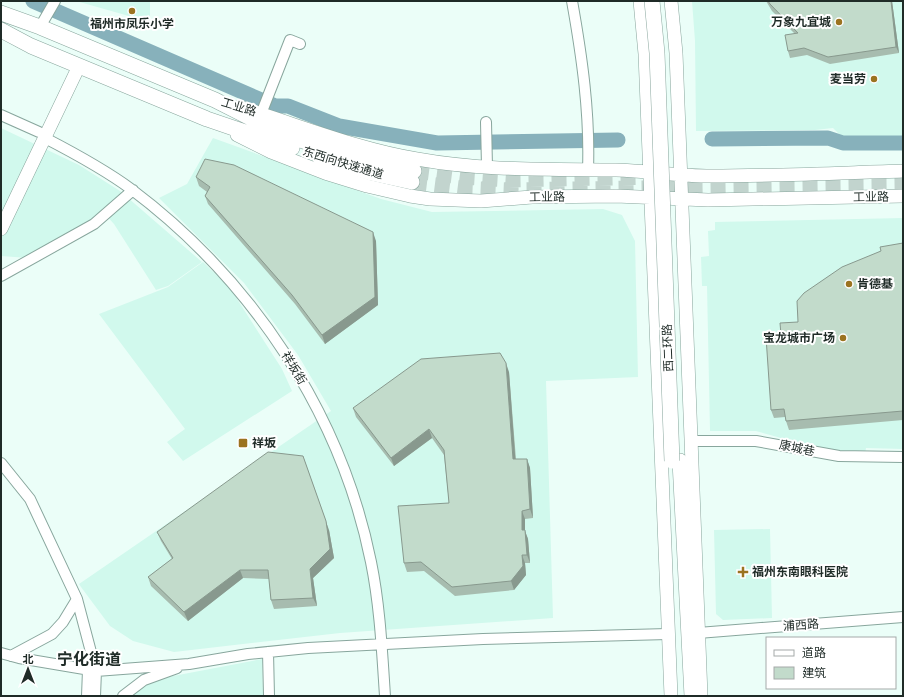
<svg xmlns="http://www.w3.org/2000/svg" width="904" height="697" font-family="Montserrat,'Noto Sans SC',sans-serif">
<style>
.built{fill:#d1f9ed}
.lines{fill:none;stroke-linecap:round;stroke-linejoin:round}
.river{stroke:#87b1bb;stroke-width:15}
.highway-tunnel{stroke:#c2d4ce;stroke-width:15;stroke-dasharray:15 8;stroke-linecap:butt}
.minor-casing{stroke:#88a69d;stroke-width:12}
.major-casing{stroke:#88a69d;stroke-width:14}
.highway-casing{stroke:#88a69d;stroke-width:16}
.minor{stroke:#fff;stroke-width:10}
.major{stroke:#fff;stroke-width:13}
.highway{stroke:#fff;stroke-width:15}
.highway-bridge-casing{stroke:#88a69d;stroke-width:16;stroke-linecap:butt}
.highway-bridge{stroke:#fff;stroke-width:15}
.wall{fill:#a7bcaf}
.shaded-wall{fill:#88998e}
.building{fill:#c2dbcb;stroke:#88998e}
.poi-dot{fill:#9b7320;stroke:#fff;stroke-width:1.5}
.labels{text-anchor:middle;stroke-width:4;stroke-linejoin:round;paint-order:stroke}
.poi-label{font-size:12px;font-weight:bold;fill:#1f2b27;stroke:#fff;text-anchor:end}
.street-label{font-size:12px;fill:#1f2b27;stroke:#fff}
.district-label{font-size:16px;font-weight:bold;fill:#1f2b27;stroke:#fff}
</style>
<rect width="100%" height="100%" fill="#ebfef8"/>
<path class="built" d="M 76,1 L 150,1 L 150,22 Z
M 692,1 L 903,1 L 903,137 L 843,138 L 833,128 L 815,130 L 696,131 L 695,41 Z
M 1,128 L 79,165 L 120,191 L 202,262 L 168,286 L 156,290 L 114,224 L 104,213 L 28,258 L 1,256 Z
M 213,138 L 381,199 L 432,212 L 603,209 L 622,215 L 635,241 L 638,377 L 546,381 L 553,618 L 340,633 L 174,652 L 133,641 L 110,626 L 81,587 L 79,584 L 331,411 L 298,355 L 244,283 L 159,198 L 187,184 Z
M 903,218 L 903,449 L 866,448 L 865,454 L 824,450 L 756,431 L 710,431 L 707,286 L 702,286 L 701,257 L 709,256 L 708,231 L 715,230 L 715,222 Z
M 203,262 L 230,288 L 282,369 L 292,391 L 183,461 L 167,442 L 185,429 L 99,314 L 168,287 Z
M 770,529 L 772,618 L 723,620 L 716,614 L 714,530 Z
M 262,659 L 263,696 L 131,696 L 136,689 L 168,677 Z"/>
<g class="lines">
<path class="river" d="M 33,1 L 275,106 L 288,106 L 339,126 L 437,143 L 618,140
M 712,139 L 828,138 L 843,143 L 903,143"/>
<path class="highway-tunnel" d="M 414,171 L 461,177 L 508,180 L 656,177
M 412,182 L 460,188 L 507,190 L 903,184"/>
<g class="minor-casing">
<path id="minor" d="M 572,1 C 582,57 590,113 588,170
M 40,27 L 55,1
M 261,114 L 290,40 L 300,44
M 1,115 L 39,132
M 486,122 L 487,167
M 45,138 C 74,153 104,169 131,189 C 252,280 341,413 371,562 C 380,606 382,651 385,696
M 1,276 L 94,224 L 133,190
M 692,441 L 756,441 L 839,456 L 903,457
M 1,463 L 30,499 L 77,599 L 96,671 L 95,696
M 698,633 L 903,617
M 268,652 L 269,696
M 1,653 L 19,658 L 96,671 L 189,664 L 248,654 L 308,648 L 483,639 L 668,634
M 11,656 L 52,634 L 63,622 L 77,599
M 87,696 L 88,670
M 123,696 L 144,680 L 177,668"/>
</g>
<g class="major-casing">
<path id="major" d="M 640,1 L 645,54 L 671,696
M 671,1 L 676,53 L 701,696
M 239,107 C 299,125 356,149 417,159 C 483,171 550,169 616,170 C 648,171 679,176 711,176 C 775,176 839,173 903,171
M 237,135 L 271,152 L 325,173 L 367,186 L 410,196 L 430,199 L 481,201 L 532,197 L 616,196 L 708,200 L 903,196
M 1,229 L 79,66"/>
</g>
<g class="highway-casing">
<path id="highway" d="M 1,13 L 40,27 L 215,100 L 280,133 L 332,151 L 374,163 L 414,171
M 1,30 L 31,46 L 207,119 L 292,148
M 320,158 L 371,173 L 412,182
M 680,461 L 692,696"/>
</g>
<use href="#minor" class="minor"/>
<use href="#major" class="major"/>
<use href="#highway" class="highway"/>
<g class="highway-bridge-casing">
<path id="highway-bridge" d="M 652,1 L 657,53 L 672,461"/>
</g>
<use href="#highway-bridge" class="highway-bridge"/>
</g>
<path class="wall" d="M 766,1 L 892,1 L 899,53 L 830,64 L 807,55 L 790,58 L 788,51 L 795,34 L 772,11 Z
M 196,177 L 376,241 L 378,305 L 325,344 L 295,304 L 208,204 L 205,196 L 207,192 L 199,186 Z
M 903,243 L 903,420 L 789,430 L 786,421 L 785,417 L 774,418 L 771,410 L 781,335 Z
M 509,372 L 516,459 L 527,459 L 530,468 L 533,518 L 525,519 L 525,531 L 528,539 L 530,563 L 525,563 L 526,575 L 514,590 L 455,596 L 424,571 L 407,572 L 404,563 L 449,503 L 444,455 L 432,438 L 394,466 L 356,417 L 353,408 Z
M 329,530 L 334,558 L 313,578 L 317,606 L 274,609 L 271,600 L 269,579 L 243,578 L 188,621 L 151,586 L 148,577 L 172,559 L 161,541 L 157,532 Z"/>
<path class="shaded-wall" d="M 891,1 L 892,1 L 899,53 L 896,47 Z
M 373,232 L 376,241 L 378,305 L 325,344 L 322,335 Z
M 506,363 L 509,372 L 516,468 L 513,459 Z
M 429,429 L 432,438 L 394,466 L 391,458 Z
M 303,456 L 329,530 L 334,558 L 313,578 L 317,606 L 313,598 L 310,569 Z
M 527,459 L 530,468 L 533,518 L 530,509 Z
M 522,511 L 525,519 L 525,531 L 528,539 L 530,563 L 527,555 L 522,530 Z
M 522,555 L 525,563 L 526,575 L 514,590 L 511,581 Z
M 240,570 L 243,578 L 188,621 L 184,612 Z"/>
<path class="building" d="M 768,1 L 891,1 L 896,47 L 828,57 L 804,48 L 788,51 L 785,35 L 798,33 L 770,4 Z
M 205,159 L 234,165 L 373,232 L 375,297 L 322,335 L 292,295 L 205,196 L 210,187 L 196,177 Z
M 903,243 L 903,411 L 786,421 L 784,409 L 771,410 L 766,337 L 781,335 L 780,323 L 798,322 L 797,301 L 804,293 L 842,267 L 881,251 L 880,247 Z
M 500,353 L 506,363 L 513,459 L 527,459 L 530,509 L 522,511 L 522,530 L 525,530 L 527,555 L 522,555 L 523,566 L 511,581 L 452,587 L 421,562 L 404,563 L 398,506 L 449,503 L 444,450 L 429,429 L 391,458 L 353,408 L 421,359 Z
M 268,452 L 303,456 L 326,521 L 330,549 L 310,569 L 313,598 L 271,600 L 268,570 L 240,570 L 184,612 L 148,577 L 173,558 L 157,532 Z"/>
<g class="poi-dot">
<circle cx="132" cy="11" r="4"/>
<circle cx="839" cy="22" r="4"/>
<circle cx="874" cy="79" r="4"/>
<circle cx="849" cy="284" r="4"/>
<circle cx="843" cy="338" r="4"/>
<rect x="238" y="438" width="10" height="10" rx="2"/>
<path d="M741 566h4v4h4v4h-4v4h-4v-4h-4v-4h4z"/>
</g>
<g class="labels">
<g class="poi-label">
<text x="831" y="26">万象九宜城</text>
<text x="132" y="28" text-anchor="middle">福州市凤乐小学</text>
<text x="866" y="83">麦当劳</text>
<text x="857" y="288" text-anchor="start">肯德基</text>
<text x="835" y="342">宝龙城市广场</text>
<text x="252" y="447" text-anchor="start">祥坂</text>
<text x="752" y="576" text-anchor="start">福州东南眼科医院</text>
</g>
<g class="street-label">
<text transform="translate(239 107) rotate(17)" y="4">工业路</text>
<text transform="translate(343 163) rotate(17)" y="4">东西向快速通道</text>
<text transform="translate(547 197) rotate(-1)" y="4">工业路</text>
<text transform="translate(871 197) rotate(-1)" y="4">工业路</text>
<text transform="translate(668 348) rotate(-92)" y="4">西二环路</text>
<text transform="translate(294 368) rotate(59)" y="4">祥坂街</text>
<text transform="translate(797 448) rotate(12)" y="4">康城巷</text>
<text transform="translate(801 625) rotate(-4)" y="4">浦西路</text>
</g>
<g class="district-label">
<text x="89" y="665">宁化街道</text>
</g>
</g>
<rect width="904" height="697" fill="none" stroke="#1f2b27" stroke-width="4"/>
<rect x="766" y="637" width="130" height="52" fill="#ffffff" stroke="#a5aaa9"/>
<rect x="774" y="650" width="20" height="6" fill="#ffffff" stroke="#a5aaa9"/>
<text x="802" y="657" font-size="12" fill="#1f2b27">道路</text>
<rect x="774" y="667" width="20" height="12" fill="#c2dbcb" stroke="#a5aaa9"/>
<text x="802" y="677" font-size="12" fill="#1f2b27">建筑</text>
<g transform="translate(28 669)" stroke="#ffffff" stroke-width="3" paint-order="stroke">
<path d="M0-3L7 15L0 10L-7 15Z" fill="#1f2b27"/>
<text y="-6" font-size="11" font-weight="bold" text-anchor="middle" fill="#1f2b27">北</text>
</g>
</svg>
